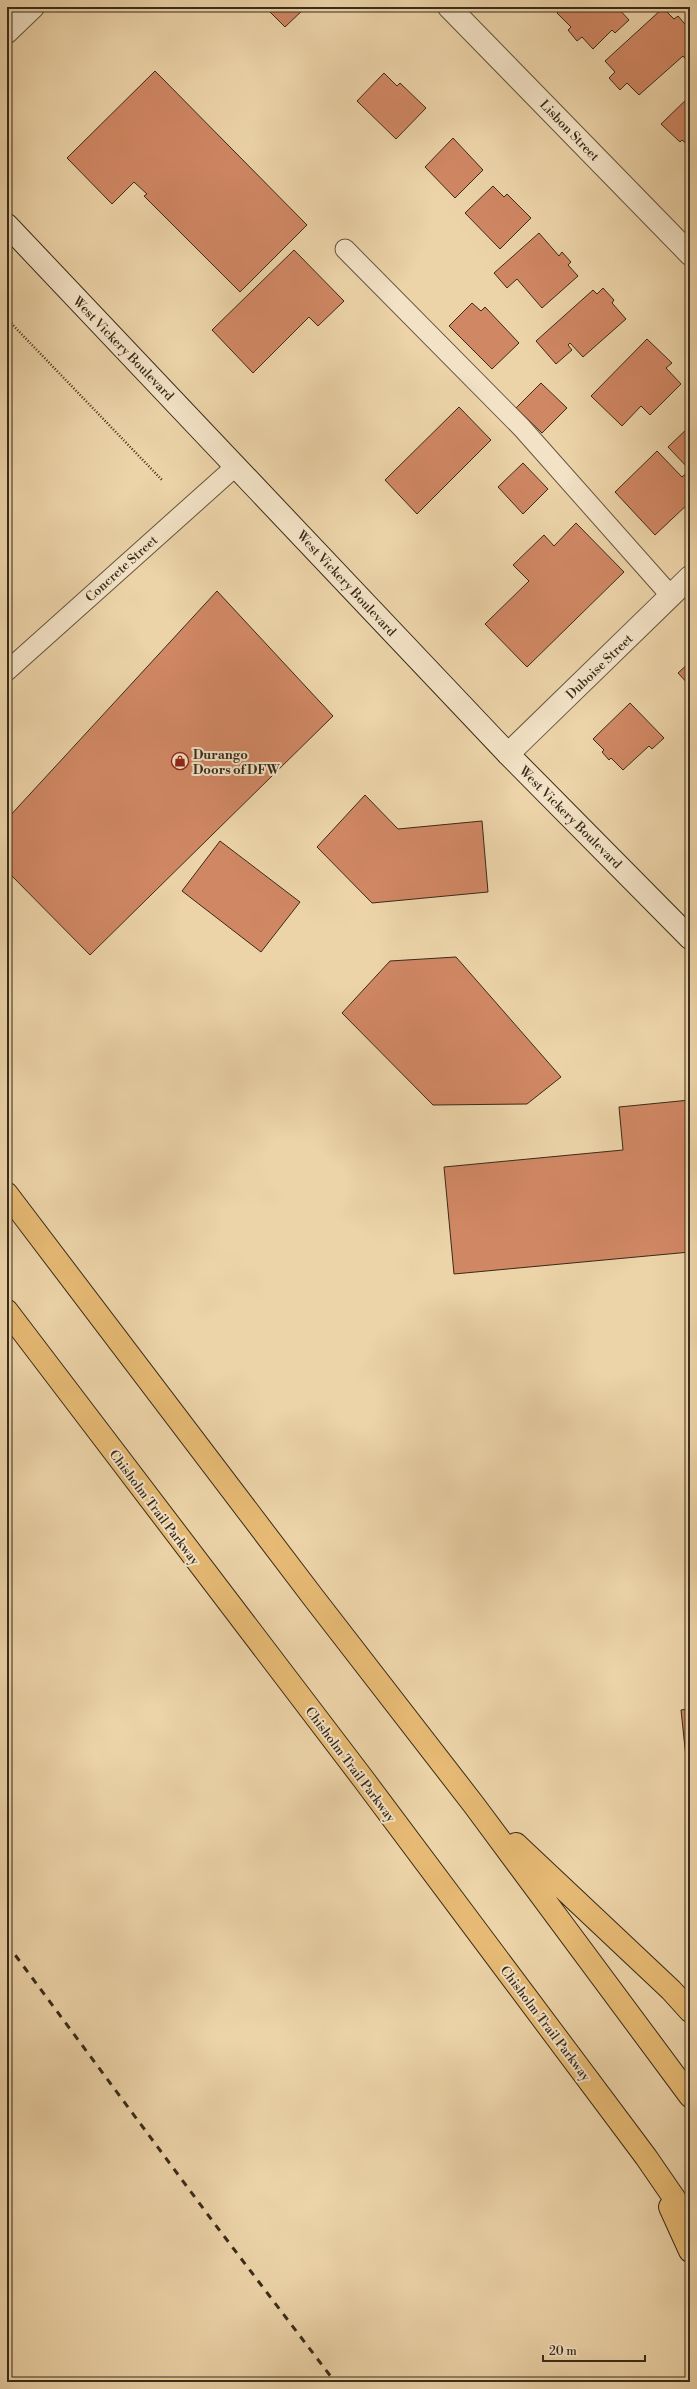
<svg xmlns="http://www.w3.org/2000/svg" width="697" height="2389" font-family="'Libre Bodoni',serif">
<style>
.building{fill:#d08764;stroke:#392b19}
.lines{fill:none;stroke-linecap:round;stroke-linejoin:round}
.service-casing{stroke:#66553d;stroke-width:21}
.minor-casing{stroke:#66553d;stroke-width:24}
.tertiary-casing{stroke:#66553d;stroke-width:24}
.secondary-casing{stroke:#392b19;stroke-width:24}
.motorway-casing{stroke:#392b19;stroke-width:24}
.path{stroke:#392b19;stroke-width:2.5;stroke-dasharray:1 2;stroke-linecap:butt}
.service{stroke:#f3e2c6;stroke-width:19}
.minor{stroke:#f3e2c6;stroke-width:22}
.tertiary{stroke:#f3e2c6;stroke-width:22}
.secondary{stroke:#f3e2c6;stroke-width:22}
.motorway{stroke:#e6ba74;stroke-width:22}
.rail{stroke:#392b19;stroke-width:3;stroke-dasharray:7 7;stroke-linecap:butt}
.labels{text-anchor:middle;stroke-width:4;stroke-linejoin:round;paint-order:stroke}
.street-label{font-size:13px;fill:#392b19;stroke:#f3e2c6}
.poi-label{font-size:13px;font-weight:bold;fill:#392b19;stroke:#f3e2c6;text-anchor:start}
</style>
<rect width="100%" height="100%" fill="#ecd3a8"/>
<filter id="stains"><feTurbulence type="fractalNoise" baseFrequency=".005" numOctaves="4"/><feColorMatrix values="0 0 0 0 .2 0 0 0 0 .09 0 0 0 0 .02 0 0 0 .5 -.17"/></filter>
<radialGradient id="worn" r=".72"><stop offset=".6" stop-color="#630" stop-opacity="0"/><stop offset="1" stop-color="#630" stop-opacity=".3"/></radialGradient>
<path class="building" d="M 265,7 L 306,7 L 285,27 Z
M 563,7 L 617,7 L 629,20 L 615,33 L 612,30 L 593,49 L 582,37 L 577,41 L 568,30 L 571,27 L 557,13 Z
M 663,8 L 674,19 L 678,16 L 690,30 L 690,64 L 683,56 L 639,95 L 627,83 L 620,90 L 609,78 L 615,72 L 605,61 Z
M 155,71 L 307,225 L 240,292 L 144,196 L 147,194 L 134,182 L 112,204 L 67,158 Z
M 384,73 L 397,86 L 400,83 L 426,108 L 396,139 L 357,101 Z
M 690,96 L 690,147 L 682,140 L 680,142 L 661,124 Z
M 453,138 L 483,170 L 455,198 L 425,167 Z
M 493,186 L 504,197 L 507,194 L 531,218 L 500,249 L 465,213 Z
M 539,233 L 559,256 L 562,252 L 571,262 L 568,265 L 578,276 L 542,308 L 517,279 L 507,288 L 494,273 Z
M 294,250 L 344,301 L 318,326 L 309,317 L 253,373 L 212,330 Z
M 603,288 L 614,300 L 612,303 L 626,319 L 583,357 L 570,343 L 568,345 L 572,350 L 556,364 L 536,341 L 593,290 L 597,294 Z
M 472,303 L 481,311 L 485,307 L 519,343 L 492,369 L 449,326 Z
M 647,339 L 672,363 L 666,368 L 681,384 L 650,415 L 641,406 L 622,426 L 591,396 Z
M 541,383 L 567,408 L 542,433 L 516,408 Z
M 459,407 L 491,440 L 417,514 L 385,480 Z
M 690,426 L 690,502 L 655,535 L 615,492 L 657,451 L 682,477 L 690,470 L 668,447 Z
M 523,463 L 548,489 L 523,514 L 498,487 Z
M 576,523 L 624,572 L 527,667 L 485,624 L 529,581 L 513,565 L 544,535 L 554,546 Z
M 217,591 L 333,716 L 90,955 L 7,871 L 7,819 Z
M 690,662 L 690,686 L 678,673 Z
M 630,703 L 664,738 L 652,749 L 649,746 L 623,770 L 611,758 L 609,760 L 602,752 L 604,750 L 593,739 Z
M 365,795 L 398,829 L 482,821 L 488,892 L 372,903 L 317,847 Z
M 220,841 L 300,902 L 261,952 L 182,891 Z
M 456,957 L 561,1077 L 527,1104 L 433,1105 L 342,1013 L 390,961 Z
M 690,1100 L 690,1252 L 454,1274 L 444,1167 L 623,1150 L 619,1107 Z
M 688,1709 L 690,1709 L 690,1795 L 681,1710 Z"/>
<g class="lines">
<g class="service-casing">
<path id="service" d="M 345,249 L 522,428 L 671,596
M 7,671 L 236,466"/>
</g>
<g class="minor-casing">
<path id="minor" d="M 449,7 L 690,254
M 508,754 L 690,577"/>
</g>
<g class="tertiary-casing">
<path id="tertiary" d="M 7,32 L 33,7"/>
</g>
<g class="secondary-casing">
<path id="secondary" d="M 7,225 L 508,754 L 690,938"/>
</g>
<g class="motorway-casing">
<path id="motorway" d="M 7,1194 L 313,1597 L 474,1805 L 690,2096
M 7,1311 L 364,1780 L 646,2157 L 690,2221
M 516,1844 L 671,1990 L 690,2011
M 670,2207 L 690,2251"/>
</g>
<path class="path" d="M 7,319 L 163,481"/>
<use href="#service" class="service"/>
<use href="#minor" class="minor"/>
<use href="#tertiary" class="tertiary"/>
<use href="#secondary" class="secondary"/>
<use href="#motorway" class="motorway"/>
<path class="rail" d="M 7,1944 L 214,2223 L 335,2382"/>
</g>
<defs>
<g id="shop-ring" transform="scale(0.9)"><circle r="9.5" fill="#f3e2c6" stroke="#8f2418" stroke-width="1.5"/><path d="M-5-2.5h2.3a2.7 3.5 0 0 1 5.4 0H5L5.5 6h-11ZM-1.5-2.5h3a1.5 2.3 0 0 0-3 0Z" fill="#8f2418"/></g>
</defs>
<g fill-rule="evenodd">
<use href="#shop-ring" x="180" y="761"/>
</g>
<g class="labels">
<g class="street-label">
<text transform="translate(570 130) rotate(46)" y="5">Lisbon Street</text>
<text transform="translate(124 348) rotate(46)" y="5">West Vickery Boulevard</text>
<text transform="translate(121 568) rotate(-42)" y="5">Concrete Street</text>
<text transform="translate(347 583) rotate(47)" y="5">West Vickery Boulevard</text>
<text transform="translate(599 666) rotate(-44)" y="5">Duboise Street</text>
<text transform="translate(571 817) rotate(45)" y="5">West Vickery Boulevard</text>
<text transform="translate(155 1507) rotate(53)" y="5">Chisholm Trail Parkway</text>
<text transform="translate(351 1764) rotate(53)" y="5">Chisholm Trail Parkway</text>
<text transform="translate(546 2023) rotate(53)" y="5">Chisholm Trail Parkway</text>
</g>
<g class="poi-label">
<text x="193" y="759">Durango<tspan x="193" dy="15">Doors of DFW</tspan></text>
</g>
</g>
<rect width="697" height="2389" fill="none" stroke="#ecd3a8" stroke-width="24"/>
<rect x="8" y="8" width="681" height="2373" fill="none" stroke="#392b19" stroke-width="2"/>
<rect x="12" y="12" width="673" height="2365" fill="none" stroke="#392b19"/>
<path d="M543 2355v6h102v-6" fill="none" stroke="#392b19" stroke-width="2"/>
<text x="549" y="2355" font-size="12" fill="#392b19" stroke="#f3e2c6" stroke-width="3" paint-order="stroke">20 m</text>
<rect width="100%" height="100%" filter="url(#stains)"/>
<rect width="100%" height="100%" fill="url(#worn)"/>
</svg>
